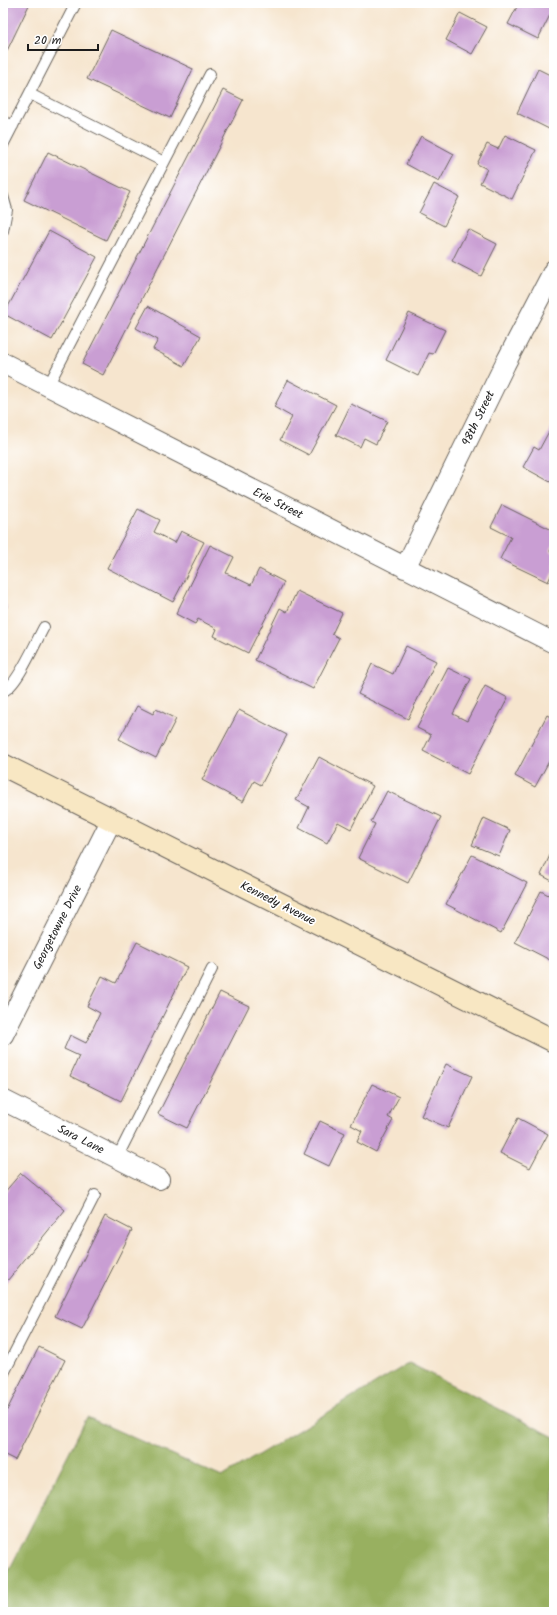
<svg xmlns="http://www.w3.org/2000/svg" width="557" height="1615" font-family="Kalam,sans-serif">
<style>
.forest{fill:#98b061;stroke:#5a663e}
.building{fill:#c99ed3}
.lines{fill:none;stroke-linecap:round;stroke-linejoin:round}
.lane-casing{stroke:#68625a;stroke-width:12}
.street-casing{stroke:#68625a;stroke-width:22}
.secondary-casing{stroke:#68625a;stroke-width:24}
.lane{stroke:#fff;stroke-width:10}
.street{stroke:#fff;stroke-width:20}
.secondary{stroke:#f8e7c3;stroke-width:22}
.labels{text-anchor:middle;stroke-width:3.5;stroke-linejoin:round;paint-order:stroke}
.street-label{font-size:12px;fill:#1c1c1c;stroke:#fff}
</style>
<rect width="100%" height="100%" fill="#fff"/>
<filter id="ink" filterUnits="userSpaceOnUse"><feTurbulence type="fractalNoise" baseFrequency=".025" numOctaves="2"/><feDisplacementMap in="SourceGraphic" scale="8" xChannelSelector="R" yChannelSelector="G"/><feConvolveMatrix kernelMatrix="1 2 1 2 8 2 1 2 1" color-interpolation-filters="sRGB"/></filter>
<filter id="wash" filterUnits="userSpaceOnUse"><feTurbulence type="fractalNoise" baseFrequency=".012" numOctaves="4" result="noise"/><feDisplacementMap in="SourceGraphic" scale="16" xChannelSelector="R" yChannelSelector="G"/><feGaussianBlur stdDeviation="0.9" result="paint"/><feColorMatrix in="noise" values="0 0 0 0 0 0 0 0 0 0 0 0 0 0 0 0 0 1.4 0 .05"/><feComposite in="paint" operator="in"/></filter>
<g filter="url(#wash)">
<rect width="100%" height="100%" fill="#f6e5ce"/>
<path class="forest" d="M 409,1363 L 554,1437 L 554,1612 L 3,1612 L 3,1582 L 87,1417 L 222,1477 Z"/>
<g id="blocks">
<path class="building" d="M 3,3 L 30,3 L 3,59 Z
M 519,3 L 554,3 L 554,7 L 538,39 L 508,24 Z
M 460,13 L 487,27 L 472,54 L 446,40 Z
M 111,30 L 193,69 L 170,118 L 87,79 Z
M 538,69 L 554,77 L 554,118 L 549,129 L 517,113 Z
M 223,90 L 243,100 L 103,375 L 82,364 Z
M 505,135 L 536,150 L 512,199 L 480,183 L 487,169 L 477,164 L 487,144 L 498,149 Z
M 421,136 L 454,154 L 439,182 L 406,164 Z
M 48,152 L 130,192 L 106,240 L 24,200 Z
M 434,184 L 459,197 L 444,226 L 419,213 Z
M 468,229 L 497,244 L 481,276 L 452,261 Z
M 49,231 L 97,257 L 52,340 L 4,314 Z
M 148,306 L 201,336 L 184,366 L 153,349 L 158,340 L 136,328 Z
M 409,313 L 445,330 L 433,354 L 429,353 L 418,376 L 386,360 Z
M 288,380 L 336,405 L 309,455 L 280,440 L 292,417 L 274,407 Z
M 351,404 L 387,421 L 376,444 L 364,438 L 360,447 L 336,435 Z
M 554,422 L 554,484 L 523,467 L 534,447 L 539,450 Z
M 502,505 L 554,531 L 554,544 L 550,551 L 554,553 L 554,569 L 548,582 L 500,559 L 511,537 L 491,527 Z
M 138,509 L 160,520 L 154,532 L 175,543 L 181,531 L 204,542 L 173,602 L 107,568 Z
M 210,545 L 234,557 L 226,573 L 251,585 L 259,569 L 284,582 L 248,653 L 214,636 L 217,629 L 198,619 L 195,624 L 176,614 Z
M 297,591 L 342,613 L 332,634 L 339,638 L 313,689 L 255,660 L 280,608 L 287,612 Z
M 3,604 L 7,606 L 3,615 Z
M 406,646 L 436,661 L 408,719 L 358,694 L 372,664 L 393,674 Z
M 448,668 L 471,679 L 453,714 L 467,721 L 485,686 L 508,698 L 468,774 L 423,751 L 431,735 L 417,728 Z
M 137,706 L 153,714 L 156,709 L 176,719 L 156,758 L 119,739 Z
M 239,710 L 287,735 L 261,785 L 254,781 L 243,802 L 202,780 Z
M 547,715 L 554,719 L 554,752 L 535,787 L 515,776 Z
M 319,757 L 373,786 L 351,829 L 338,822 L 327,843 L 299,828 L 309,807 L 296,800 Z
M 387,791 L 441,817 L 408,883 L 358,858 L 375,824 L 371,822 Z
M 484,818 L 510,830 L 499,856 L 472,845 Z
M 551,853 L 554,855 L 554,882 L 541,875 Z
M 472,855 L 527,883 L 501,933 L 446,904 Z
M 541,891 L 554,898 L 554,962 L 515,942 Z
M 137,942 L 187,967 L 121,1101 L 70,1076 L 79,1056 L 64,1049 L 70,1035 L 86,1043 L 100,1013 L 87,1006 L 102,976 L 116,983 Z
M 220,992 L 249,1006 L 187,1128 L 158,1114 Z
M 446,1064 L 472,1076 L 448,1128 L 421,1116 Z
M 372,1084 L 399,1097 L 388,1117 L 393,1120 L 376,1152 L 357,1142 L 362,1131 L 351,1125 Z
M 518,1118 L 548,1134 L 530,1168 L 500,1153 Z
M 320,1121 L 345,1133 L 329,1166 L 304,1154 Z
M 21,1173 L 65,1210 L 3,1286 L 3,1194 Z
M 105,1216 L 132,1230 L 82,1329 L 55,1316 Z
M 39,1347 L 65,1360 L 15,1460 L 3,1454 L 3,1418 Z"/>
</g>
</g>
<g filter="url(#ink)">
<use href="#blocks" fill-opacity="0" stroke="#68625a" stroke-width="1"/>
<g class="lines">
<g class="lane-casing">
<path id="lane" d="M 30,94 L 164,162
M 3,121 L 13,126
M 3,145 L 76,3
M 3,196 L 7,210 L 3,231
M 48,386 L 210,74
M 3,691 C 17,687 36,641 44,627
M 117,1158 L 212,969
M 3,1375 L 95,1195"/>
</g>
<g class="street-casing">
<path id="street" d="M 3,363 L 554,643
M 405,568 L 505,364 L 554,270
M 3,1035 L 112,819
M 3,1100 L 159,1179"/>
</g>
<g class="secondary-casing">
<path id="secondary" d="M 3,765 L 554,1041"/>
</g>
<use href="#lane" class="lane"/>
<use href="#street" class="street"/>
<use href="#secondary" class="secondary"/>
</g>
</g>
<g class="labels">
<g class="street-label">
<text transform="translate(478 418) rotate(-64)" y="4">98th Street</text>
<text transform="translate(278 503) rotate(27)" y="4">Erie Street</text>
<text transform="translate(278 903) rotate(27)" y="4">Kennedy Avenue</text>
<text transform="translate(57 927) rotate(-63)" y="4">Georgetowne Drive</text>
<text transform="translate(81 1139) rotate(27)" y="4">Sara Lane</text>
</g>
</g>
<rect width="557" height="1615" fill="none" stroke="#fff" stroke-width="16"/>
<path d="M28 44v6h70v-6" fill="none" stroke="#1c1c1c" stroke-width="2"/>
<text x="34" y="44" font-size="12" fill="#1c1c1c" stroke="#ffffff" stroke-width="3" paint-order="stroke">20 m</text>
</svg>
